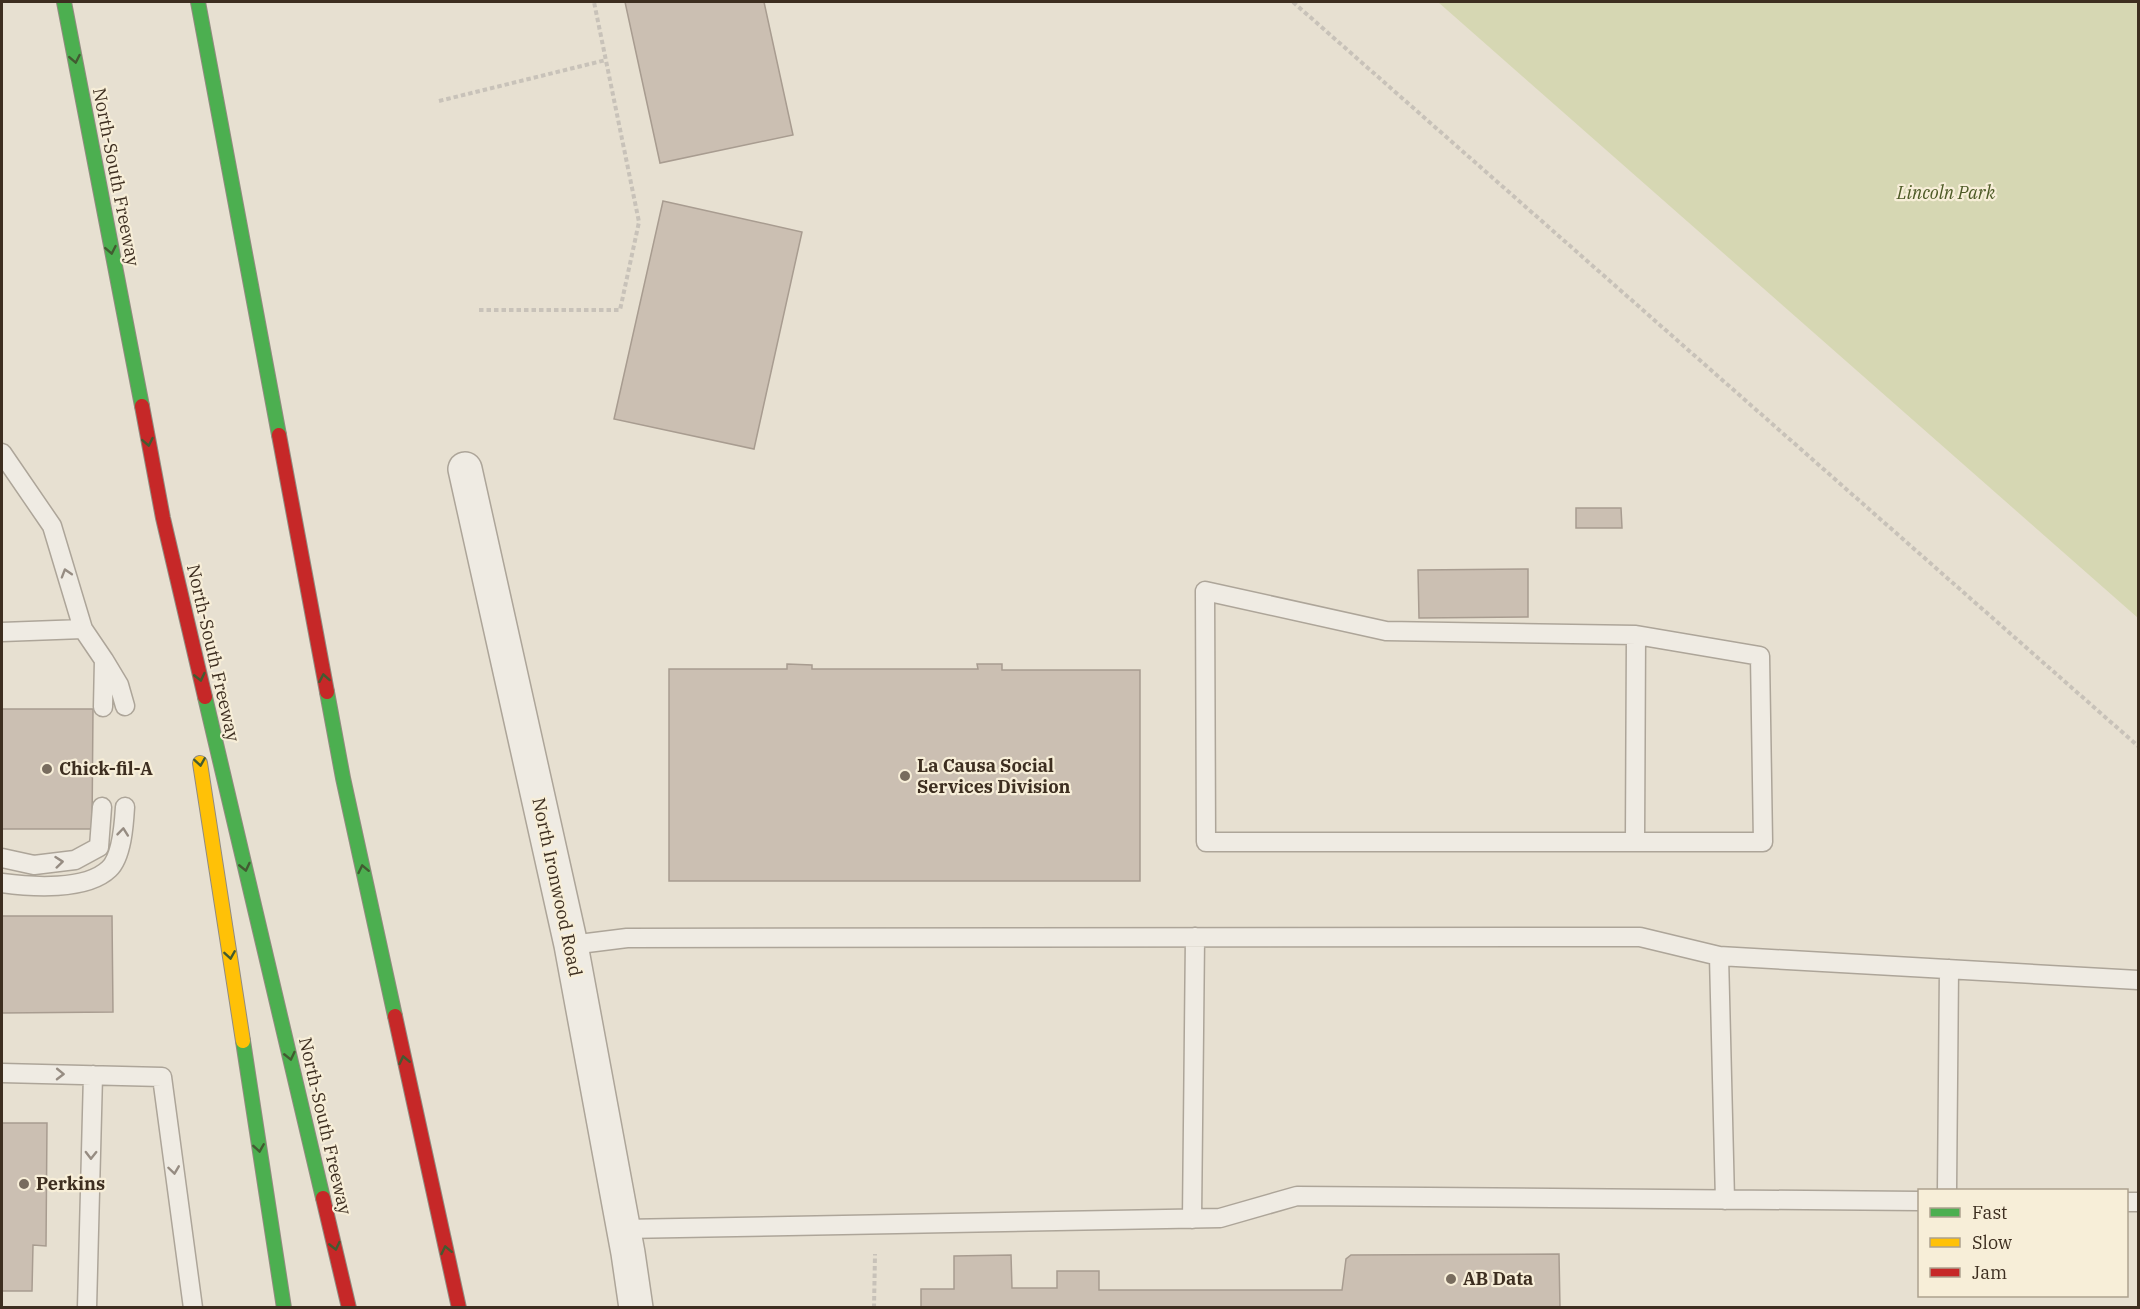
<svg xmlns="http://www.w3.org/2000/svg" width="2140" height="1309" font-family="'IBM Plex Serif',serif">
<style>
.green{fill:#d6d7b3}
.building{fill:#cbbfb2;stroke:#a89c90;stroke-width:1.5}
.lines{fill:none;stroke-linecap:round;stroke-linejoin:round}
.lane-casing{stroke:#ada599;stroke-width:21}
.street-casing{stroke:#ada599;stroke-width:36}
.fast-casing{stroke:#928b80;stroke-width:16}
.slow-casing{stroke:#928b80;stroke-width:16}
.jam-casing{stroke:#928b80;stroke-width:16}
.path{stroke:#c8c2b9;stroke-width:4;stroke-dasharray:4.5 3;stroke-linecap:butt}
.lane{stroke:#efebe3;stroke-width:18}
.street{stroke:#efebe3;stroke-width:33}
.fast{stroke:#4caf50;stroke-width:14}
.slow{stroke:#ffc107;stroke-width:14}
.jam{stroke:#c62828;stroke-width:14}
.oneway{stroke:#425b31}
.oneway2{stroke:#968c82}
.poi-dot{fill:#786c5e;stroke:#f7eed8;stroke-width:2}
.labels{text-anchor:middle;stroke-width:4.5;stroke-linejoin:round;paint-order:stroke}
.street-label{font-size:18px;fill:#3d2e20;stroke:#f7eed8}
.park-label{font-size:18px;font-style:italic;fill:#4d5a26;stroke:#f7eed8}
.poi-label{font-size:18px;font-weight:bold;fill:#3d2e20;stroke:#f7eed8;text-anchor:start}
</style>
<rect width="100%" height="100%" fill="#e7e0d1"/>
<path class="green" d="M 1438,2 L 2138,2 L 2138,618 Z"/>
<path class="building" d="M 625,2 L 764,2 L 793,135 L 660,163 Z
M 663,201 L 802,232 L 754,449 L 614,419 Z
M 1576,508 L 1621,508 L 1622,528 L 1576,528 Z
M 1528,569 L 1528,617 L 1419,618 L 1418,570 Z
M 787,664 L 812,665 L 812,669 L 978,669 L 977,664 L 1002,664 L 1002,670 L 1140,670 L 1140,881 L 669,881 L 669,669 L 787,669 Z
M 2,709 L 93,709 L 92,829 L 2,829 Z
M 2,916 L 112,916 L 113,1012 L 2,1013 Z
M 2,1123 L 47,1123 L 46,1246 L 33,1245 L 32,1291 L 2,1291 Z
M 1559,1254 L 1560,1308 L 921,1308 L 921,1289 L 954,1289 L 954,1256 L 1011,1255 L 1012,1288 L 1057,1288 L 1057,1271 L 1099,1271 L 1099,1290 L 1342,1290 L 1346,1259 L 1351,1255 Z"/>
<g class="lines">
<g class="lane-casing">
<path id="lane" d="M 2,453 L 52,526 L 83,629 L 104,660 L 103,707
M 2,632 L 83,629
M 104,660 L 119,685 L 125,706
M 1635,841 L 1636,635 L 1386,631 L 1205,591 L 1206,842 L 1763,842 L 1760,656 L 1636,635
M 2,858 L 34,865 L 75,860 L 99,847 L 102,807
M 2,883 C 31,887 86,891 109,869 C 122,857 124,824 125,807
M 571,945 L 627,938 L 1640,937 L 1719,956 L 1725,1200
M 1719,956 L 2138,980
M 2,1073 L 162,1077 L 193,1308
M 1947,1190 L 1949,969
M 2126,1202 L 2138,1202
M 1192,1219 L 1195,937
M 623,1229 L 1220,1218 L 1297,1196 L 1920,1201
M 87,1308 L 93,1075"/>
</g>
<g class="street-casing">
<path id="street" d="M 465,469 L 571,945 L 628,1253 L 636,1308"/>
</g>
<g class="fast-casing">
<path id="fast" d="M 64,2 L 142,406
M 198,2 L 279,435
M 327,692 L 343,778 L 395,1016
M 205,697 L 323,1198
M 243,1041 L 284,1308"/>
</g>
<g class="slow-casing">
<path id="slow" d="M 200,763 L 243,1041"/>
</g>
<g class="jam-casing">
<path id="jam" d="M 142,406 L 163,518 L 205,697
M 279,435 L 327,692
M 395,1016 L 459,1308
M 323,1198 L 349,1308"/>
</g>
<path class="path" d="M 1293,2 L 2138,746
M 439,101 L 606,60
M 479,310 L 620,310 L 639,222 L 594,2
M 874,1308 L 875,1254"/>
<use href="#lane" class="lane"/>
<use href="#street" class="street"/>
<use href="#fast" class="fast"/>
<use href="#slow" class="slow"/>
<use href="#jam" class="jam"/>
</g>
<defs><path id="oneway-chevron" d="M-2-3.5L2.5 0L-2 3.5" fill="none" stroke-width="1.6" stroke-linecap="round" stroke-linejoin="round" transform="scale(1.5)"/></defs>
<g class="oneway">
<use href="#oneway-chevron" transform="translate(75 59) rotate(79)"/>
<use href="#oneway-chevron" transform="translate(111 250) rotate(79)"/>
<use href="#oneway-chevron" transform="translate(148 442) rotate(79)"/>
<use href="#oneway-chevron" transform="translate(200 677) rotate(77)"/>
<use href="#oneway-chevron" transform="translate(324 678) rotate(-100)"/>
<use href="#oneway-chevron" transform="translate(200 762) rotate(81)"/>
<use href="#oneway-chevron" transform="translate(245 867) rotate(77)"/>
<use href="#oneway-chevron" transform="translate(363 869) rotate(-102)"/>
<use href="#oneway-chevron" transform="translate(230 955) rotate(81)"/>
<use href="#oneway-chevron" transform="translate(290 1056) rotate(77)"/>
<use href="#oneway-chevron" transform="translate(404 1060) rotate(-102)"/>
<use href="#oneway-chevron" transform="translate(259 1148) rotate(81)"/>
<use href="#oneway-chevron" transform="translate(335 1246) rotate(77)"/>
<use href="#oneway-chevron" transform="translate(446 1250) rotate(-102)"/>
</g>
<g class="oneway2">
<use href="#oneway-chevron" transform="translate(66 573) rotate(-107)"/>
<use href="#oneway-chevron" transform="translate(123 832) rotate(-84)"/>
<use href="#oneway-chevron" transform="translate(59 862) rotate(-6)"/>
<use href="#oneway-chevron" transform="translate(60 1074) rotate(1)"/>
<use href="#oneway-chevron" transform="translate(91 1155) rotate(91)"/>
<use href="#oneway-chevron" transform="translate(174 1170) rotate(82)"/>
</g>
<g class="poi-dot">
<circle cx="47" cy="769" r="6"/>
<circle cx="905" cy="776" r="6"/>
<circle cx="24" cy="1184" r="6"/>
<circle cx="1451" cy="1279" r="6"/>
</g>
<g class="labels">
<g class="street-label">
<text transform="translate(116 177) rotate(79)" y="6">North-South Freeway</text>
<text transform="translate(213 653) rotate(77)" y="6">North-South Freeway</text>
<text transform="translate(557 887) rotate(78)" y="6">North Ironwood Road</text>
<text transform="translate(325 1126) rotate(77)" y="6">North-South Freeway</text>
</g>
<g class="park-label">
<text x="1946" y="199">Lincoln Park</text>
</g>
<g class="poi-label">
<text x="917" y="772">La Causa Social<tspan x="917" dy="21">Services Division</tspan></text>
<text x="59" y="775">Chick-fil-A</text>
<text x="36" y="1190">Perkins</text>
<text x="1463" y="1285">AB Data</text>
</g>
</g>
<rect width="2140" height="1309" fill="none" stroke="#3d2e20" stroke-width="6"/>
<rect x="1918" y="1189" width="210" height="108" fill="#f7eed8" stroke="#ada18e" stroke-width="1.5"/>
<rect x="1930" y="1208" width="30" height="9" fill="#4caf50" stroke="#ada18e" stroke-width="1.5"/>
<text x="1972" y="1219" font-size="18" fill="#3d2e20">Fast</text>
<rect x="1930" y="1238" width="30" height="9" fill="#ffc107" stroke="#ada18e" stroke-width="1.5"/>
<text x="1972" y="1249" font-size="18" fill="#3d2e20">Slow</text>
<rect x="1930" y="1268" width="30" height="9" fill="#c62828" stroke="#ada18e" stroke-width="1.5"/>
<text x="1972" y="1279" font-size="18" fill="#3d2e20">Jam</text>
</svg>
